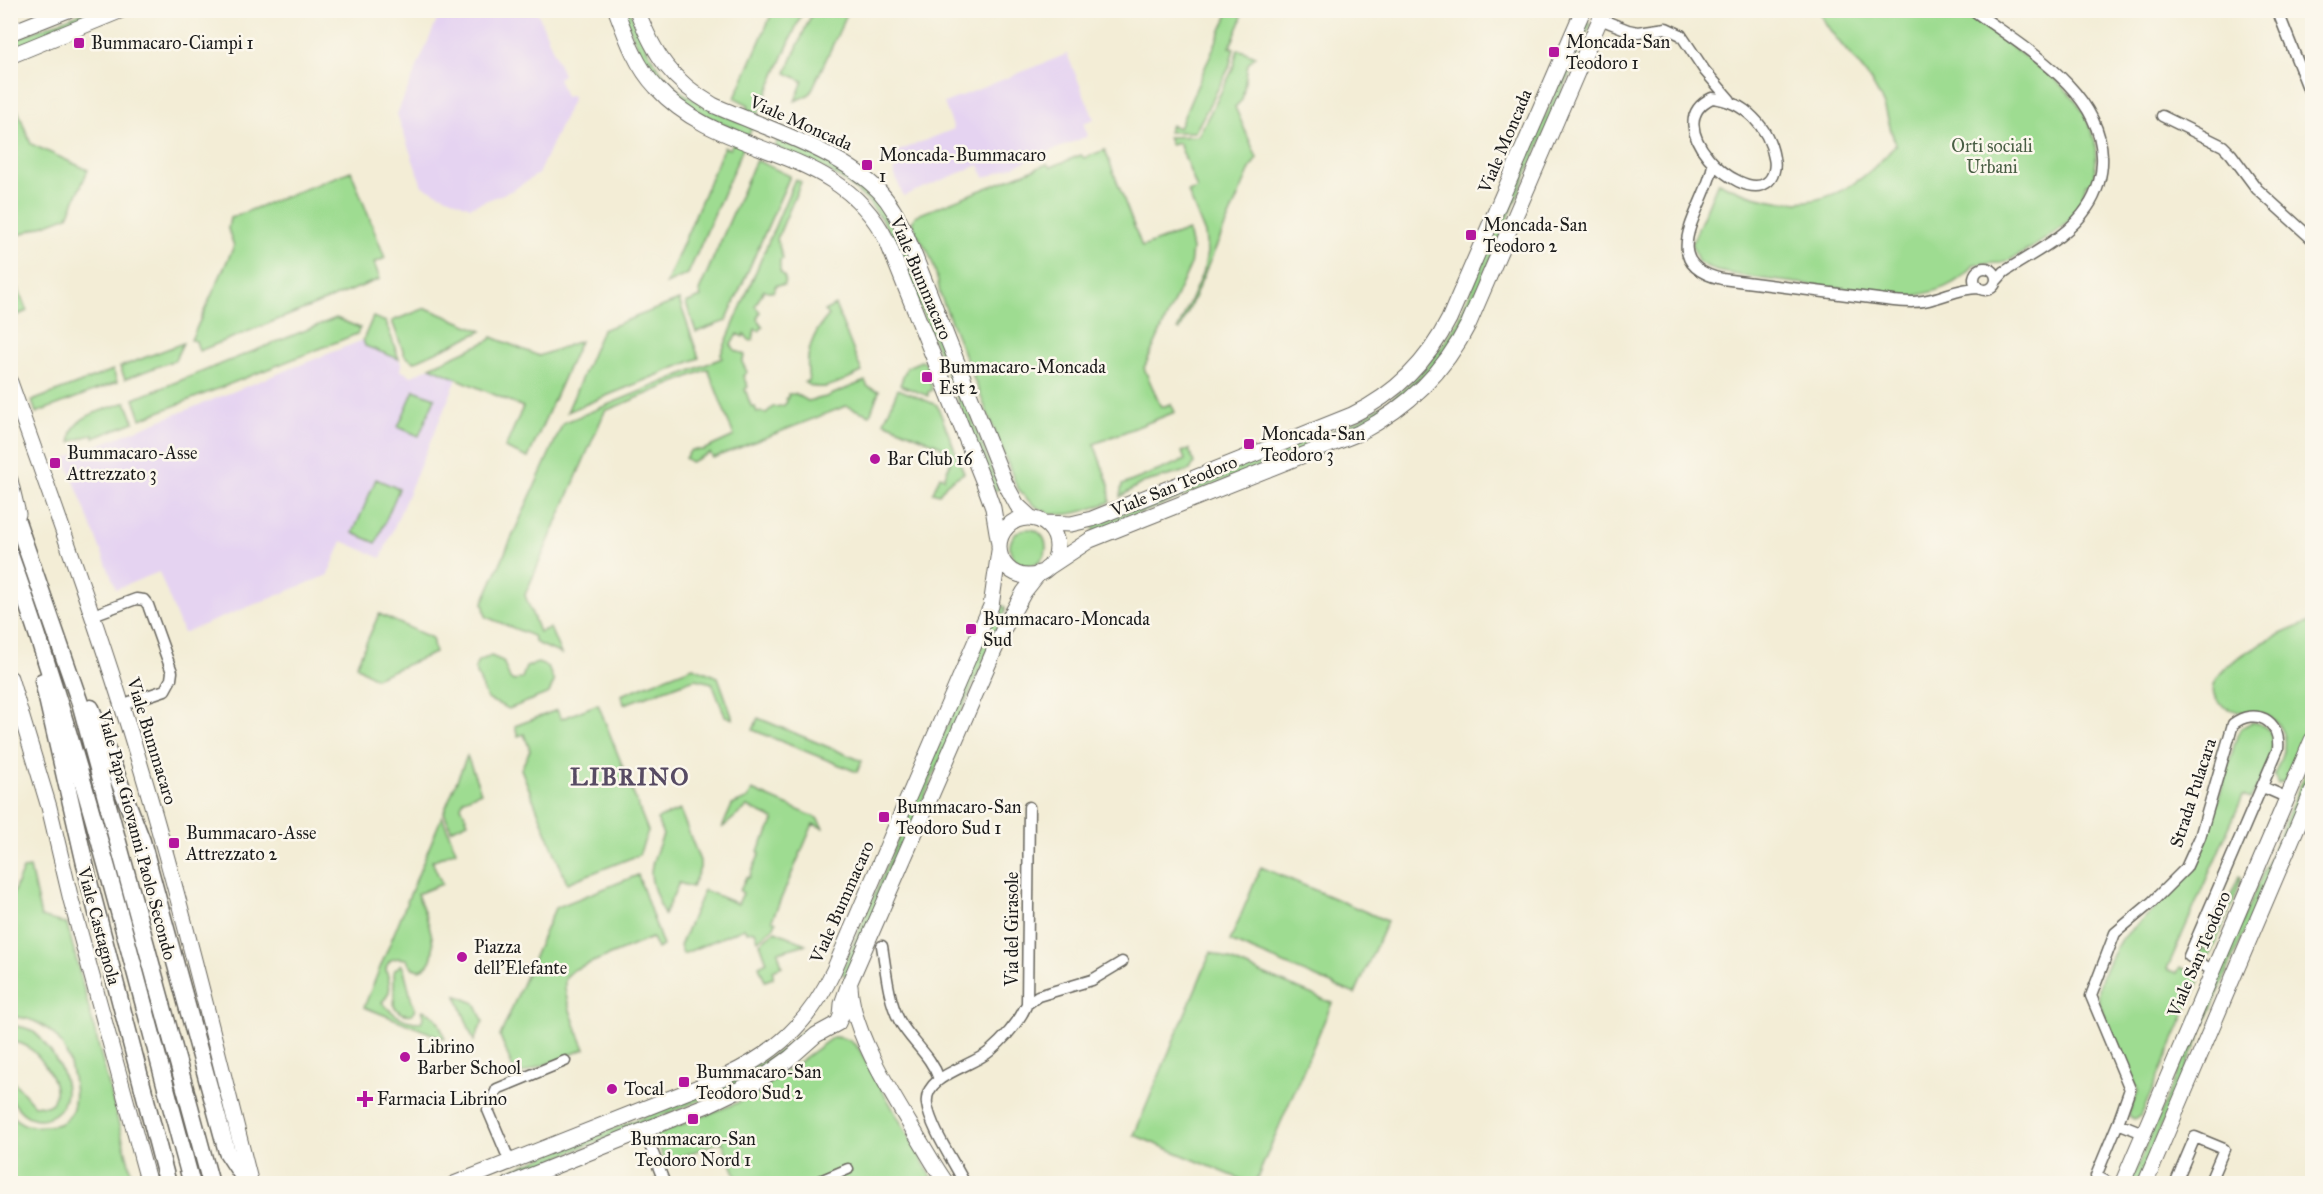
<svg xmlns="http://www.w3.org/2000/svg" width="2323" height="1194" font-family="'IM FELL Great Primer',serif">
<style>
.built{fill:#e5d3f1}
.green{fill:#9edc91;stroke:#5d7c56;stroke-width:1.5}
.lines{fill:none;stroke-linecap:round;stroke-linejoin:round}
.minor-casing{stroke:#67655d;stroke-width:13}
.secondary-casing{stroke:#67655d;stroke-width:17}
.primary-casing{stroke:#67655d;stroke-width:19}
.minor{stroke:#fff;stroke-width:10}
.secondary{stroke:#fff;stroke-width:15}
.primary{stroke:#fff;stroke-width:16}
.poi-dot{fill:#b5179e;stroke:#fbf7ec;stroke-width:2}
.labels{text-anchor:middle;stroke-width:5;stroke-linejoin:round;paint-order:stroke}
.poi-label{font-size:18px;fill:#1c1c1c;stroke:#fbf7ec;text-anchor:start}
.street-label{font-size:18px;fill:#1c1c1c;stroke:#fbf7ec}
.park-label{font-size:18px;fill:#4a5f45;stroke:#fbf7ec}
.district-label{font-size:24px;font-weight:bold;letter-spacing:1.5px;fill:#574b63;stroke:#fbf7ec}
</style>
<rect width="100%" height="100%" fill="#fbf7ec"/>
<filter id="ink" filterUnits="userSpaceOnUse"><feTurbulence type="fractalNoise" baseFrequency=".0167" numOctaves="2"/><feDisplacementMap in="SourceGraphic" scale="12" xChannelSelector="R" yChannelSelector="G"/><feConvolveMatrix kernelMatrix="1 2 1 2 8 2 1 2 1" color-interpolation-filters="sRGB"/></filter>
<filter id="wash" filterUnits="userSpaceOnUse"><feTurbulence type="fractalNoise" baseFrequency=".008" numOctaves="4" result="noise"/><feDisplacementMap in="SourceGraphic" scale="24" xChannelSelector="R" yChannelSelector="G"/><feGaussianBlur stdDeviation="1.35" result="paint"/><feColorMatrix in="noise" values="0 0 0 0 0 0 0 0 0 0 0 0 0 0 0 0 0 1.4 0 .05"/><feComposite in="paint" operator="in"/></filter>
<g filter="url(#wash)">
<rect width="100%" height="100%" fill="#f3edd6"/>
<path class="built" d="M 441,11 L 537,11 L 563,75 L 558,78 L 565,97 L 572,95 L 573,98 L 538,174 L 513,190 L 470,207 L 422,186 L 397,114 Z
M 1067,54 L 1094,119 L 1083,123 L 1088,136 L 985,178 L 979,165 L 903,196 L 893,170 L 902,166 L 896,152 L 954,129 L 944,103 Z
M 363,340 L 365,346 L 399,359 L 402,365 L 400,370 L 412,376 L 430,367 L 457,379 L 381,558 L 342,541 L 328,575 L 183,633 L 159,572 L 116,589 L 65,458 Z"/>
<path class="green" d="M 820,10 L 854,11 L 847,14 L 810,94 L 795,101 L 803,81 L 786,73 L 812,13 Z
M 86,11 L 106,11 L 11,49 L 11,41 Z
M 623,11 L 630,11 C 643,39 653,70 679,90 C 697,103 721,113 741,123 L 749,105 L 735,98 L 773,11 L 803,11 L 688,274 L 666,284 L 724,147 L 730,149 L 738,131 C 700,115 664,95 643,58 C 635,43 629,26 623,11 Z
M 1227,11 L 1242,12 L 1241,21 L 1230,47 L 1234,48 L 1229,68 L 1195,132 L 1168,132 L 1171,125 L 1179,128 L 1228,14 Z
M 1819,11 L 1963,11 L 2055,79 L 2075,99 L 2084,113 L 2095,141 L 2096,162 L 2093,181 L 2090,185 L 2086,184 L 2083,194 L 2086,197 C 2075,224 2034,247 2010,260 L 2002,263 L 1975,264 C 1957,286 1936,292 1909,297 L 1749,277 L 1716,271 L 1698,262 L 1692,243 L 1718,182 C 1772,208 1822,213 1870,171 C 1880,162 1888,155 1896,144 C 1890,132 1889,120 1885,108 C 1882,100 1876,91 1872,83 C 1856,58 1831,38 1819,11 Z
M 1586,21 L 1591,24 L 1464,321 L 1442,357 L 1397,403 L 1352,430 L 1095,531 L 1093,530 L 1095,524 L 1359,420 C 1406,393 1433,365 1459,319 Z
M 1238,49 L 1255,56 L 1248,64 L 1242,100 L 1235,107 L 1257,158 L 1251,167 L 1180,330 L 1178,329 L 1204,269 L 1207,252 L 1205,234 L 1188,192 L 1197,189 L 1179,143 L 1171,145 L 1168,137 L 1198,136 L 1232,71 Z
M 11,93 L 31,144 L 88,170 L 68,216 L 11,238 Z
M 778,139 C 828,161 868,178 896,227 L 999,487 L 998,490 L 994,490 L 895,244 C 869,186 830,170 775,147 Z
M 1105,150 L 1142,247 L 1188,230 L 1192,249 L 1190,266 L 1144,368 L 1161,407 L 1171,404 L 1175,412 L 1094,444 L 1109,485 L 1110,502 C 1072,516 1044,526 1017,487 L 940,294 C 938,280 935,266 928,252 C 923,242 915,234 912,223 L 915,216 L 1047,164 L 1051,167 L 1081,155 L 1084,158 Z
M 756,160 L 790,176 L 726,321 L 696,332 L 686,303 L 701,297 L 699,291 Z
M 351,171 L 385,258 L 374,263 L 380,279 L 199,351 L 196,341 L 191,340 L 234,246 L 228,229 L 230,218 Z
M 795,179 L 801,182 L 777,239 L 783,259 L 780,260 L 780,271 L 785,278 L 784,285 L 776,285 L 773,292 L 764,290 L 755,306 L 760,312 L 757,319 L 763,327 L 759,331 L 755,329 L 753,340 L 750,341 L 744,334 L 743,337 L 737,334 L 731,345 L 735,350 L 745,355 L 742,362 L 747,372 L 743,376 L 748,387 L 745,389 L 751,406 L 755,407 L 757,412 L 766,413 L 773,407 L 783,406 L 787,402 L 786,398 L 788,398 L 788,394 L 796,394 L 808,401 L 826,397 L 865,381 L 868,387 L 879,391 L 870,415 L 846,406 L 713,458 L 710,453 L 691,462 L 685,458 L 691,450 L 703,450 L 734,436 L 708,369 L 605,411 L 525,595 L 539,632 L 550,628 L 561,654 L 536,643 L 533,636 L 486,617 L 483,602 L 563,423 L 722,358 L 721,354 Z
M 11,272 L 27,311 L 11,318 L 10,318 Z
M 679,300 L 699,358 L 567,412 L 602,330 Z
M 835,305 L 862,372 C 845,379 821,396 805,382 L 809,381 C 804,354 812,334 829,315 L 824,311 Z
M 426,308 L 482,331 L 414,362 L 405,356 L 392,321 Z
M 373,317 L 386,322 L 399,359 L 365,346 L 363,340 Z
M 336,318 L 360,328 L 357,334 L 141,419 L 134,399 Z
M 492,337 L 539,356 L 580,341 L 528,458 L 505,448 L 523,407 L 430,367 L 490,340 Z
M 183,343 L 175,360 L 125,379 L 120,367 Z
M 921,361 L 926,363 L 932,390 L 928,392 L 928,396 L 900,385 L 907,367 Z
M 113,370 L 117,382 L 36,413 L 32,401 Z
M 898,389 L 937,405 L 964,473 L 947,483 L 939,494 L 933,492 L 940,476 L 944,478 L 951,461 L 939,456 L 943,447 L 884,422 Z
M 414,390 L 435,398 L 419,436 L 398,427 Z
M 126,402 L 134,422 L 94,438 L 93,434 L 71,442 C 68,415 106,410 126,402 Z
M 1189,449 L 1194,463 L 1190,470 L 1142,483 L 1120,497 L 1122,485 L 1185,460 L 1182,452 Z
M 376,479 L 399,489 L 376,543 L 353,533 Z
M1010 547a18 18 0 1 1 36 0a18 18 0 1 1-36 0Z
M 1001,605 L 1005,607 L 1005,611 L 847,975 L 844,975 L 841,972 L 998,608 Z
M 379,614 L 432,638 L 435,653 L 375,678 L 356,666 Z
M 2312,622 L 2312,717 L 2285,781 L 2278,784 L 2274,775 C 2281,758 2291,741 2278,724 C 2264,706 2239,718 2222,705 C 2182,674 2291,627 2312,622 Z
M 491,656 L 503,661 L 510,679 L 514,681 L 522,678 L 526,667 L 538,663 L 548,667 L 554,682 L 549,693 L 509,709 L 487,699 L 475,668 L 478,661 Z
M 693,667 L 718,677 L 733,719 L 725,716 L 712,683 L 695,679 L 624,704 L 621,695 Z
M 598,704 L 648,831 L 639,855 L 567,883 L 521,769 L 530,750 L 524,734 L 518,736 L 515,726 L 557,710 L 561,719 Z
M 758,718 L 862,761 L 857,772 L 753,730 Z
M 2252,722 C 2293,729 2261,777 2251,799 L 2243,796 L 2167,969 L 2177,973 L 2180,967 L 2199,976 L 2200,980 L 2141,1116 L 2134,1119 L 2129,1116 L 2129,1113 L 2138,1091 L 2099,1003 C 2095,984 2111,956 2121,939 C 2139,923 2158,907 2174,888 C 2210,847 2221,787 2237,736 L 2241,728 Z
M 467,756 L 481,792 L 464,799 L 461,806 L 468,822 L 451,830 L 444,812 Z
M 2312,758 L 2312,773 L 2137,1183 L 2130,1184 Z
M 752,790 L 817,818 L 823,828 L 813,824 L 772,920 L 776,922 L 774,927 L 758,940 L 755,931 L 747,932 L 744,928 L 683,954 L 680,946 L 704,890 L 738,904 L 743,893 L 740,891 L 746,877 L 749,878 L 760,853 L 758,851 L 764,838 L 766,838 L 774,819 L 747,807 L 722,828 L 732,805 L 748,798 Z
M 680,810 L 700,861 L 700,868 L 692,887 L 679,883 L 664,915 C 648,874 646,876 663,835 L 657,819 Z
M 442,816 L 456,851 L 432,861 L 442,884 L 417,894 C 424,911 448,961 419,970 L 413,968 L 406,959 C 396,957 388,958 386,969 C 389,982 394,991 382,1002 C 392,1014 404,1023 421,1022 L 424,1016 L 422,1010 C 438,1013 440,1026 445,1039 L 364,1007 Z
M 1261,867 L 1387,921 L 1355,994 L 1230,941 Z
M 30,868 L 41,917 L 67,924 L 134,1183 L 11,1183 L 11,1114 C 20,1124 28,1128 42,1126 C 48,1126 56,1126 61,1123 C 84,1112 73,1065 63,1047 C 53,1028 31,1016 11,1017 L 11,899 L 23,869 Z
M 638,875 L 663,946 L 657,949 L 652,938 L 573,970 C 572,971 567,976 566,977 C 560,990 579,1036 585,1049 L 516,1076 L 500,1036 L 555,908 Z
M 2239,876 L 2241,877 L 2237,893 L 2210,955 L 2205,957 L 2198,952 L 2200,948 L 2207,951 Z
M 775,931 L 806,944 L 778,952 L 782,966 L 773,970 L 773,978 L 765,981 L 759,966 L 767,962 L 760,943 Z
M 1211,952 L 1332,1003 L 1255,1183 L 1250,1183 L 1134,1135 Z
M 401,964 C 406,969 409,997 415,1009 L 412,1014 C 405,1016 398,1012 394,1006 L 394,971 Z
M 456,995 L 475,1003 L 483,1021 L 474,1041 Z
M 11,1026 C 29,1026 37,1032 48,1048 C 57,1060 65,1075 66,1090 C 66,1118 35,1129 18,1108 C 15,1104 11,1101 10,1096 C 9,1089 10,1080 11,1073 L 12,1080 L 34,1105 L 47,1106 L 52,1103 C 54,1099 56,1094 55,1089 C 53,1071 30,1039 11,1043 Z
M 803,1031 L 807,1033 L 780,1060 L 731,1088 L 494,1183 L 476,1184 L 728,1083 L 786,1047 Z
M 833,1037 C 844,1037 852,1040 859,1049 L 935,1183 L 739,1183 L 722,1141 L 665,1163 L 655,1135 L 737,1103 L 769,1084 Z"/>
</g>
<g filter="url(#ink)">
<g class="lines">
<g class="minor-casing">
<path id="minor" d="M 1973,10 C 2022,47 2100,89 2102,156 C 2103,174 2097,194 2087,208 C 2067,238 2032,253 2004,272 L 1997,280
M 2278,12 L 2312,98
M 1600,19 L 1628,30 L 1638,32 L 1666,28 L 1681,35 L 1705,71 L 1730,100
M 1712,98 C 1744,101 1769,127 1774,158 C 1776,166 1774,178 1766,183 C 1739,202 1657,124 1712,98 Z
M 2162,116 L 2223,146 L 2231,154 L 2257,189 L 2312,239
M 1713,164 C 1708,205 1651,263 1722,279 L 1894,301 C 1907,302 1920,303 1932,299 C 1948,295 1961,288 1978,288
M1974 279a11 11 0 1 1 22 0a11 11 0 1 1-22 0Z
M 93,615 L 136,599 L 144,600 L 148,605 L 172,672 L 171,679 L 165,690 L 121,705
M 2263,787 L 2288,798
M 882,946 C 886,970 888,999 899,1020 C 911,1042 931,1055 939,1079
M 1027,1004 L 1038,996 L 1092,980 L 1122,962
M 644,1130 L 665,1184
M 2143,1133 L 2118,1123 L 2130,1089 L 2091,996 L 2115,933 L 2152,902 L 2186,868 L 2200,837 L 2233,724 C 2255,707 2281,720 2278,749 L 2189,956 L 2213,971
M 510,1162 L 488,1110 L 497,1089 L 565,1061
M 813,1184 L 848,1169
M 965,1184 C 954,1162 930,1127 927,1104 C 923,1075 972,1067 990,1051 C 1005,1038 1019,1022 1027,1004 L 1029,807
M 2111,1184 L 2096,1176 L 2118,1123
M 2175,1184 L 2195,1137 L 2224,1149 L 2209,1184"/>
</g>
<g class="secondary-casing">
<path id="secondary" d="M 616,10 C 626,37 636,66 656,87 C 722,161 837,141 887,241 L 984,483 L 993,508 L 999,544
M 637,10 C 654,55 672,81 713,105 C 765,128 842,151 880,192 C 891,204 898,218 905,232 L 1005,483 L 1017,505 L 1031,518
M 10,33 L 68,10
M 10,56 L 122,10
M 10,382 C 54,505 98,626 136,751 C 179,893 214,1039 251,1184
M 10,480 L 18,514
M999 547a29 29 0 1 1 58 0a29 29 0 1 1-58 0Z
M 1044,523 L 1071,524 L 1092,519 L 1352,415 C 1395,394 1428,361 1449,319 L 1583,10
M 1046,569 L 1090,540 L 1359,433 C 1408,407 1444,373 1469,323 L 1604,10
M 10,678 L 49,807 L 71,900 L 149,1184
M 850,986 C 852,1033 893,1096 917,1136 C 927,1152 936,1169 947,1184
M 454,1184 L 724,1077 C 776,1053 810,1022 834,970 L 983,624 L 991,606 L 999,551
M 510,1184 L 707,1105 L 761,1079 L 790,1058 L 816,1035 L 838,1023 L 841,1016 L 842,1004 L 849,984 L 1004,628 L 1024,592 L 1039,573
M 2122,1184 L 2312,740
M 2145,1184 L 2312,792"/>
</g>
<g class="primary-casing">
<path id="primary" d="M 10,501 L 81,706 L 211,1184
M 10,555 C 84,761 134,973 192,1184
M 43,681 L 90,886 L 168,1184
M 91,708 L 142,841 L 227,1152 L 248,1184"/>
</g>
<use href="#minor" class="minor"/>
<use href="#secondary" class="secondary"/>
<use href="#primary" class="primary"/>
</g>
</g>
<g class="poi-dot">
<rect x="73" y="37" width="12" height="12" rx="3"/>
<rect x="1548" y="46" width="12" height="12" rx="3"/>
<rect x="861" y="159" width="12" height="12" rx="3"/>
<rect x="1465" y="229" width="12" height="12" rx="3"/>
<rect x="921" y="371" width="12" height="12" rx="3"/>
<rect x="1243" y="438" width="12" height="12" rx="3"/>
<circle cx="875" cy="459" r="6"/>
<rect x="49" y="457" width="12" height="12" rx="3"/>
<rect x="965" y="623" width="12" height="12" rx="3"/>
<rect x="878" y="811" width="12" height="12" rx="3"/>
<rect x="168" y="837" width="12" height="12" rx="3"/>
<circle cx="462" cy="957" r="6"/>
<circle cx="405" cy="1057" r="6"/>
<rect x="678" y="1076" width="12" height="12" rx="3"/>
<circle cx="612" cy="1089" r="6"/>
<path d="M362 1090h6v6h6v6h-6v6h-6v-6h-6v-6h6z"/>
<rect x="687" y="1113" width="12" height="12" rx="3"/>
</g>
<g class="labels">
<g class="poi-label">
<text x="1566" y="48">Moncada-San<tspan x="1566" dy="21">Teodoro 1</tspan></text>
<text x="91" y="49">Bummacaro-Ciampi 1</text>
<text x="879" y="161">Moncada-Bummacaro<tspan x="879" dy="21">1</tspan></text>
<text x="1483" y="231">Moncada-San<tspan x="1483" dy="21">Teodoro 2</tspan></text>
<text x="939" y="373">Bummacaro-Moncada<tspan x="939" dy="21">Est 2</tspan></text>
<text x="1261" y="440">Moncada-San<tspan x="1261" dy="21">Teodoro 3</tspan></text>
<text x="67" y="459">Bummacaro-Asse<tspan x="67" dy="21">Attrezzato 3</tspan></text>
<text x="887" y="465">Bar Club 16</text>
<text x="983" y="625">Bummacaro-Moncada<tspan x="983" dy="21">Sud</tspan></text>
<text x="896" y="813">Bummacaro-San<tspan x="896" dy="21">Teodoro Sud 1</tspan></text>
<text x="186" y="839">Bummacaro-Asse<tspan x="186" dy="21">Attrezzato 2</tspan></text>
<text x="474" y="953">Piazza<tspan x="474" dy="21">dell'Elefante</tspan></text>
<text x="417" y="1053">Librino<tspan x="417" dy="21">Barber School</tspan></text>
<text x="696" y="1078">Bummacaro-San<tspan x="696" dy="21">Teodoro Sud 2</tspan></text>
<text x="624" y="1095">Tocal</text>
<text x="377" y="1105">Farmacia Librino</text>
<text x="693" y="1145" text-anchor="middle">Bummacaro-San<tspan x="693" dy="21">Teodoro Nord 1</tspan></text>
</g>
<g class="street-label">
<text transform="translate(801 123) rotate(24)" y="6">Viale Moncada</text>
<text transform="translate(1505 141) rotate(-67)" y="6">Viale Moncada</text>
<text transform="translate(921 278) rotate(67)" y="6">Viale Bummacaro</text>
<text transform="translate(1174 486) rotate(-22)" y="6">Viale San Teodoro</text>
<text transform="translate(152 741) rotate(73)" y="6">Viale Bummacaro</text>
<text transform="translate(2193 793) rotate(-72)" y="6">Strada Pulacara</text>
<text transform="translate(137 835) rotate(75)" y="6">Viale Papa Giovanni Paolo Secondo</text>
<text transform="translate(842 902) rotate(-66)" y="6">Viale Bummacaro</text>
<text transform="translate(99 926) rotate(75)" y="6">Viale Castagnola</text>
<text transform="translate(1012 929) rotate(-90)" y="6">Via del Girasole</text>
<text transform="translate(2199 954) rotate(-67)" y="6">Viale San Teodoro</text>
</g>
<g class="park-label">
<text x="1992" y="152">Orti sociali<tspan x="1992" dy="21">Urbani</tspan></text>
</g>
<g class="district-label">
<text x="630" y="785">LIBRINO</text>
</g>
</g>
<rect width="2323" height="1194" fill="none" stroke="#fbf7ec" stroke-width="36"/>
</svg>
